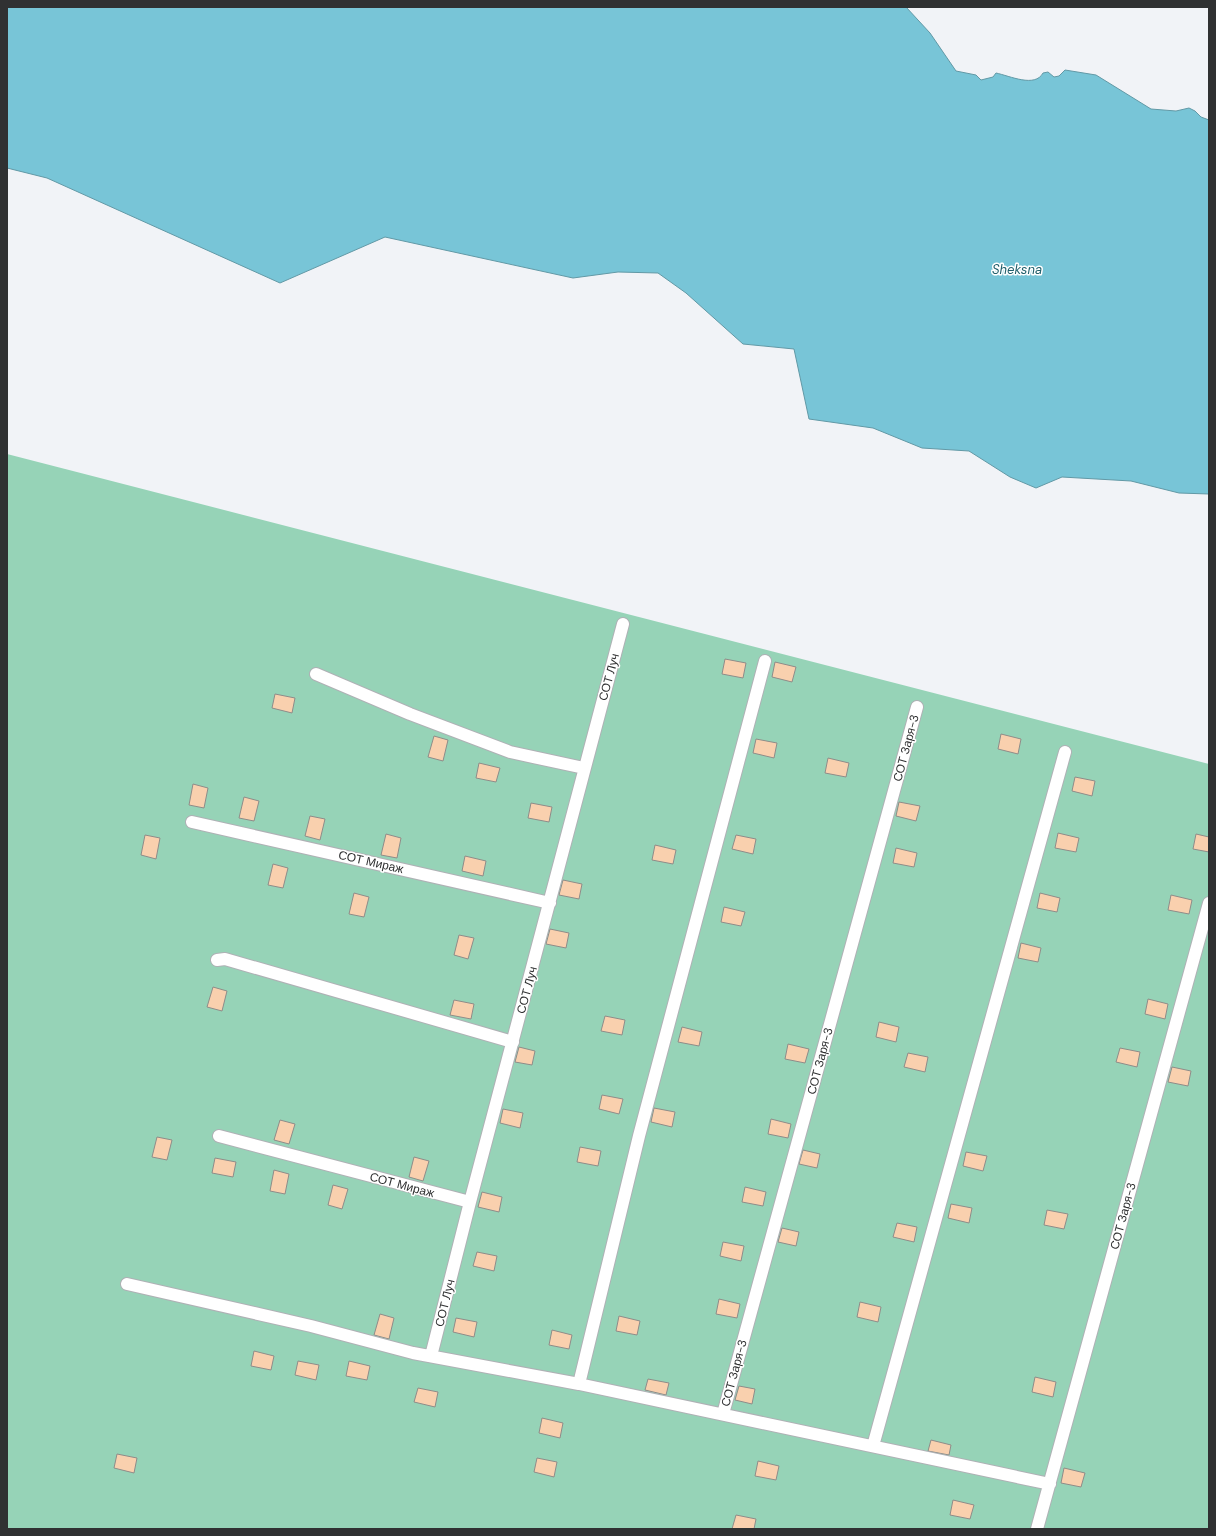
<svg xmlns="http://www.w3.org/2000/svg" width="1216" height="1536" font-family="'DM Sans',sans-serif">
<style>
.garden{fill:#96d3b7}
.water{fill:#78c5d7;stroke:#6299a6}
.building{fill:#f9d0ae;stroke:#8f8c89}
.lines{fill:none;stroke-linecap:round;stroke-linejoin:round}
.minor-casing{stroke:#afb1b5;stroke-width:14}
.minor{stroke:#fff;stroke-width:12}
.labels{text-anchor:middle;stroke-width:3;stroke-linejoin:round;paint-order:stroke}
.street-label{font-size:12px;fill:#303132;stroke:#fff}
.water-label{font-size:13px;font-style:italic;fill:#1f5f6b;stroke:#fff}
</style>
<rect width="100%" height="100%" fill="#f1f3f7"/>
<path class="garden" d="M 7,454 L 1209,764 L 1209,1529 L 7,1529 Z"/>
<path class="water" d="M 7,7 L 906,7 L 930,33 L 956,71 L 976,75 L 981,80 L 993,77 L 996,73 C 1010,76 1035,88 1043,73 L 1048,72 L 1054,77 L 1059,76 L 1065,70 L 1096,75 L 1151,109 L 1176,111 L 1189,108 L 1195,111 L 1201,117 L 1209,120 L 1209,494 L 1179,493 L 1131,481 L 1062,477 L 1036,488 L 1010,477 L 969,451 L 922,448 L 873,428 L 809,419 L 794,349 L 743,344 L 686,293 L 658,273 L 618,272 L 573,278 L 385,237 L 280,283 L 47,178 L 7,168 Z"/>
<path class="building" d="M 725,659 L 746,663 L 743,678 L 722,674 Z
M 775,662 L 796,667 L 792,682 L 772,677 Z
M 275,694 L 295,698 L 292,713 L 272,708 Z
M 1001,734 L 1021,739 L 1018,754 L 998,749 Z
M 434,736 L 448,740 L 443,761 L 428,757 Z
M 756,739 L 777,743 L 774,758 L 753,753 Z
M 828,758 L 849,763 L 846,777 L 825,773 Z
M 479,763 L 500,768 L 496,782 L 476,778 Z
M 1075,777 L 1095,781 L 1092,796 L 1072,791 Z
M 193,784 L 208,788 L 204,808 L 189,805 Z
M 244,797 L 259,801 L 254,821 L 239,818 Z
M 899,802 L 920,806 L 916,821 L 896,816 Z
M 531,803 L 552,807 L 549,822 L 528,818 Z
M 310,816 L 325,819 L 320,840 L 305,836 Z
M 1058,833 L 1079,838 L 1076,852 L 1055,848 Z
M 386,834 L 401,838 L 397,858 L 381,855 Z
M 1196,834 L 1209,837 L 1209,852 L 1193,849 Z
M 145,835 L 160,838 L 156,859 L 141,855 Z
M 736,835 L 756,839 L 753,854 L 732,849 Z
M 655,845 L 676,850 L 673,864 L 652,860 Z
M 896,848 L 917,853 L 914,867 L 893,863 Z
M 465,856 L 486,861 L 483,876 L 462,871 Z
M 273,864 L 288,868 L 283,888 L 268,885 Z
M 563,880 L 582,884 L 579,899 L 559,895 Z
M 354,893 L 369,897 L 364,917 L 349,914 Z
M 1040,893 L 1060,898 L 1057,912 L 1037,908 Z
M 1171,895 L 1192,900 L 1189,914 L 1168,910 Z
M 724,907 L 745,912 L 741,926 L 721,922 Z
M 550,929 L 569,933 L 566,948 L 546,944 Z
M 459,935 L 474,938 L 468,959 L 454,955 Z
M 1021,943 L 1041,948 L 1038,962 L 1018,958 Z
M 213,987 L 227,991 L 222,1011 L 207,1007 Z
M 1148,999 L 1168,1004 L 1165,1019 L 1145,1014 Z
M 454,1000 L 474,1004 L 471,1019 L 450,1015 Z
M 605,1016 L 625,1020 L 622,1035 L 601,1031 Z
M 879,1022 L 899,1027 L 896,1042 L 876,1037 Z
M 682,1027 L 702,1032 L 699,1046 L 678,1042 Z
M 788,1044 L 809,1049 L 805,1063 L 785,1059 Z
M 519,1047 L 535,1051 L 532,1065 L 515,1062 Z
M 1120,1048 L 1140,1052 L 1137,1067 L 1116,1062 Z
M 908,1053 L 928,1057 L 925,1072 L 904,1067 Z
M 1172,1067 L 1191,1071 L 1188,1086 L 1168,1082 Z
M 602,1095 L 623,1099 L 619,1114 L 599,1109 Z
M 654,1108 L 675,1112 L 672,1127 L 651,1122 Z
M 503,1109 L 523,1113 L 520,1128 L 500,1123 Z
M 771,1119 L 791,1124 L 788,1138 L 768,1134 Z
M 280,1120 L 295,1124 L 289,1144 L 274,1140 Z
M 157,1137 L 172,1140 L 167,1160 L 152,1157 Z
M 580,1147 L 601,1151 L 598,1166 L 577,1162 Z
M 803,1150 L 820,1154 L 817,1168 L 799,1164 Z
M 966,1152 L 987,1156 L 983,1171 L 963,1166 Z
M 414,1157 L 429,1161 L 423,1181 L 409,1177 Z
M 215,1158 L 236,1162 L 233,1177 L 212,1173 Z
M 274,1170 L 289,1174 L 285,1194 L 270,1191 Z
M 333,1185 L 348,1189 L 342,1209 L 328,1205 Z
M 745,1187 L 766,1192 L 763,1206 L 742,1202 Z
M 482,1192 L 502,1197 L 499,1212 L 478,1207 Z
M 951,1204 L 972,1208 L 969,1223 L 948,1218 Z
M 1047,1210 L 1068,1214 L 1064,1229 L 1044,1225 Z
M 897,1223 L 917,1227 L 914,1242 L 893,1237 Z
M 782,1228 L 799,1232 L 796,1246 L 778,1242 Z
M 723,1242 L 744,1246 L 741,1261 L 720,1256 Z
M 477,1252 L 497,1256 L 494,1271 L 473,1266 Z
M 719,1299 L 740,1304 L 737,1318 L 716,1314 Z
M 860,1302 L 881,1307 L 878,1322 L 857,1317 Z
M 380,1314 L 394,1318 L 389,1339 L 374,1335 Z
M 619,1316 L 640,1321 L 637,1335 L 616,1331 Z
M 456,1318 L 477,1322 L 474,1337 L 453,1332 Z
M 552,1330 L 572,1335 L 569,1349 L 549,1345 Z
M 254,1351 L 274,1356 L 271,1370 L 251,1366 Z
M 298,1361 L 319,1365 L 316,1380 L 295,1375 Z
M 349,1361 L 370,1366 L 367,1380 L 346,1376 Z
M 1035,1377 L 1056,1382 L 1053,1397 L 1032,1392 Z
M 648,1379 L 669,1383 L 666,1395 L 645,1390 Z
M 739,1386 L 755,1389 L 752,1404 L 735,1400 Z
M 418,1388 L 438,1392 L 435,1407 L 414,1402 Z
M 542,1418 L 563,1423 L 560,1438 L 539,1433 Z
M 931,1440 L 951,1445 L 949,1455 L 928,1451 Z
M 117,1454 L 137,1458 L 134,1473 L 114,1468 Z
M 537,1458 L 557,1462 L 554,1477 L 534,1472 Z
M 758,1461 L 779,1466 L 776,1480 L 755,1476 Z
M 1064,1468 L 1085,1473 L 1081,1487 L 1061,1483 Z
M 953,1500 L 974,1505 L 970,1519 L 950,1515 Z
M 736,1515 L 756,1519 L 754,1529 L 732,1529 Z"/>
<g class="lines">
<g class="minor-casing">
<path id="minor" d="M 316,674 L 410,714 L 510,752 L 584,768
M 192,822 L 550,903
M 217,960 L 225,959 L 513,1042
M 219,1136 L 470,1202
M 127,1284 L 311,1326 L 413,1353 L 579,1384 L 1050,1484
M 431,1356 L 470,1202 L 623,624
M 579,1384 L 639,1136 L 765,661
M 723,1414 L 917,707
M 873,1446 L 1065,752
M 1037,1529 L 1209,903"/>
</g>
<use href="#minor" class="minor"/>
</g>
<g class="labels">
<g class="street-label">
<text transform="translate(609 677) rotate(-75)" y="4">СОТ Луч</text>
<text transform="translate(906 748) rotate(-75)" y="4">СОТ Заря-3</text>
<text transform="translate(371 862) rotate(13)" y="4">СОТ Мираж</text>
<text transform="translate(527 990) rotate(-75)" y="4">СОТ Луч</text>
<text transform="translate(820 1061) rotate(-75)" y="4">СОТ Заря-3</text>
<text transform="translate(402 1185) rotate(15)" y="4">СОТ Мираж</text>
<text transform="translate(1123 1216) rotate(-75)" y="4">СОТ Заря-3</text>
<text transform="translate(445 1303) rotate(-76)" y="4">СОТ Луч</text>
<text transform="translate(734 1373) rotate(-75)" y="4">СОТ Заря-3</text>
</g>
<g class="water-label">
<text x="1017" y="274">Sheksna</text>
</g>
</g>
<rect width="1216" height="1536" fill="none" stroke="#303132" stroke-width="16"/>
</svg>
